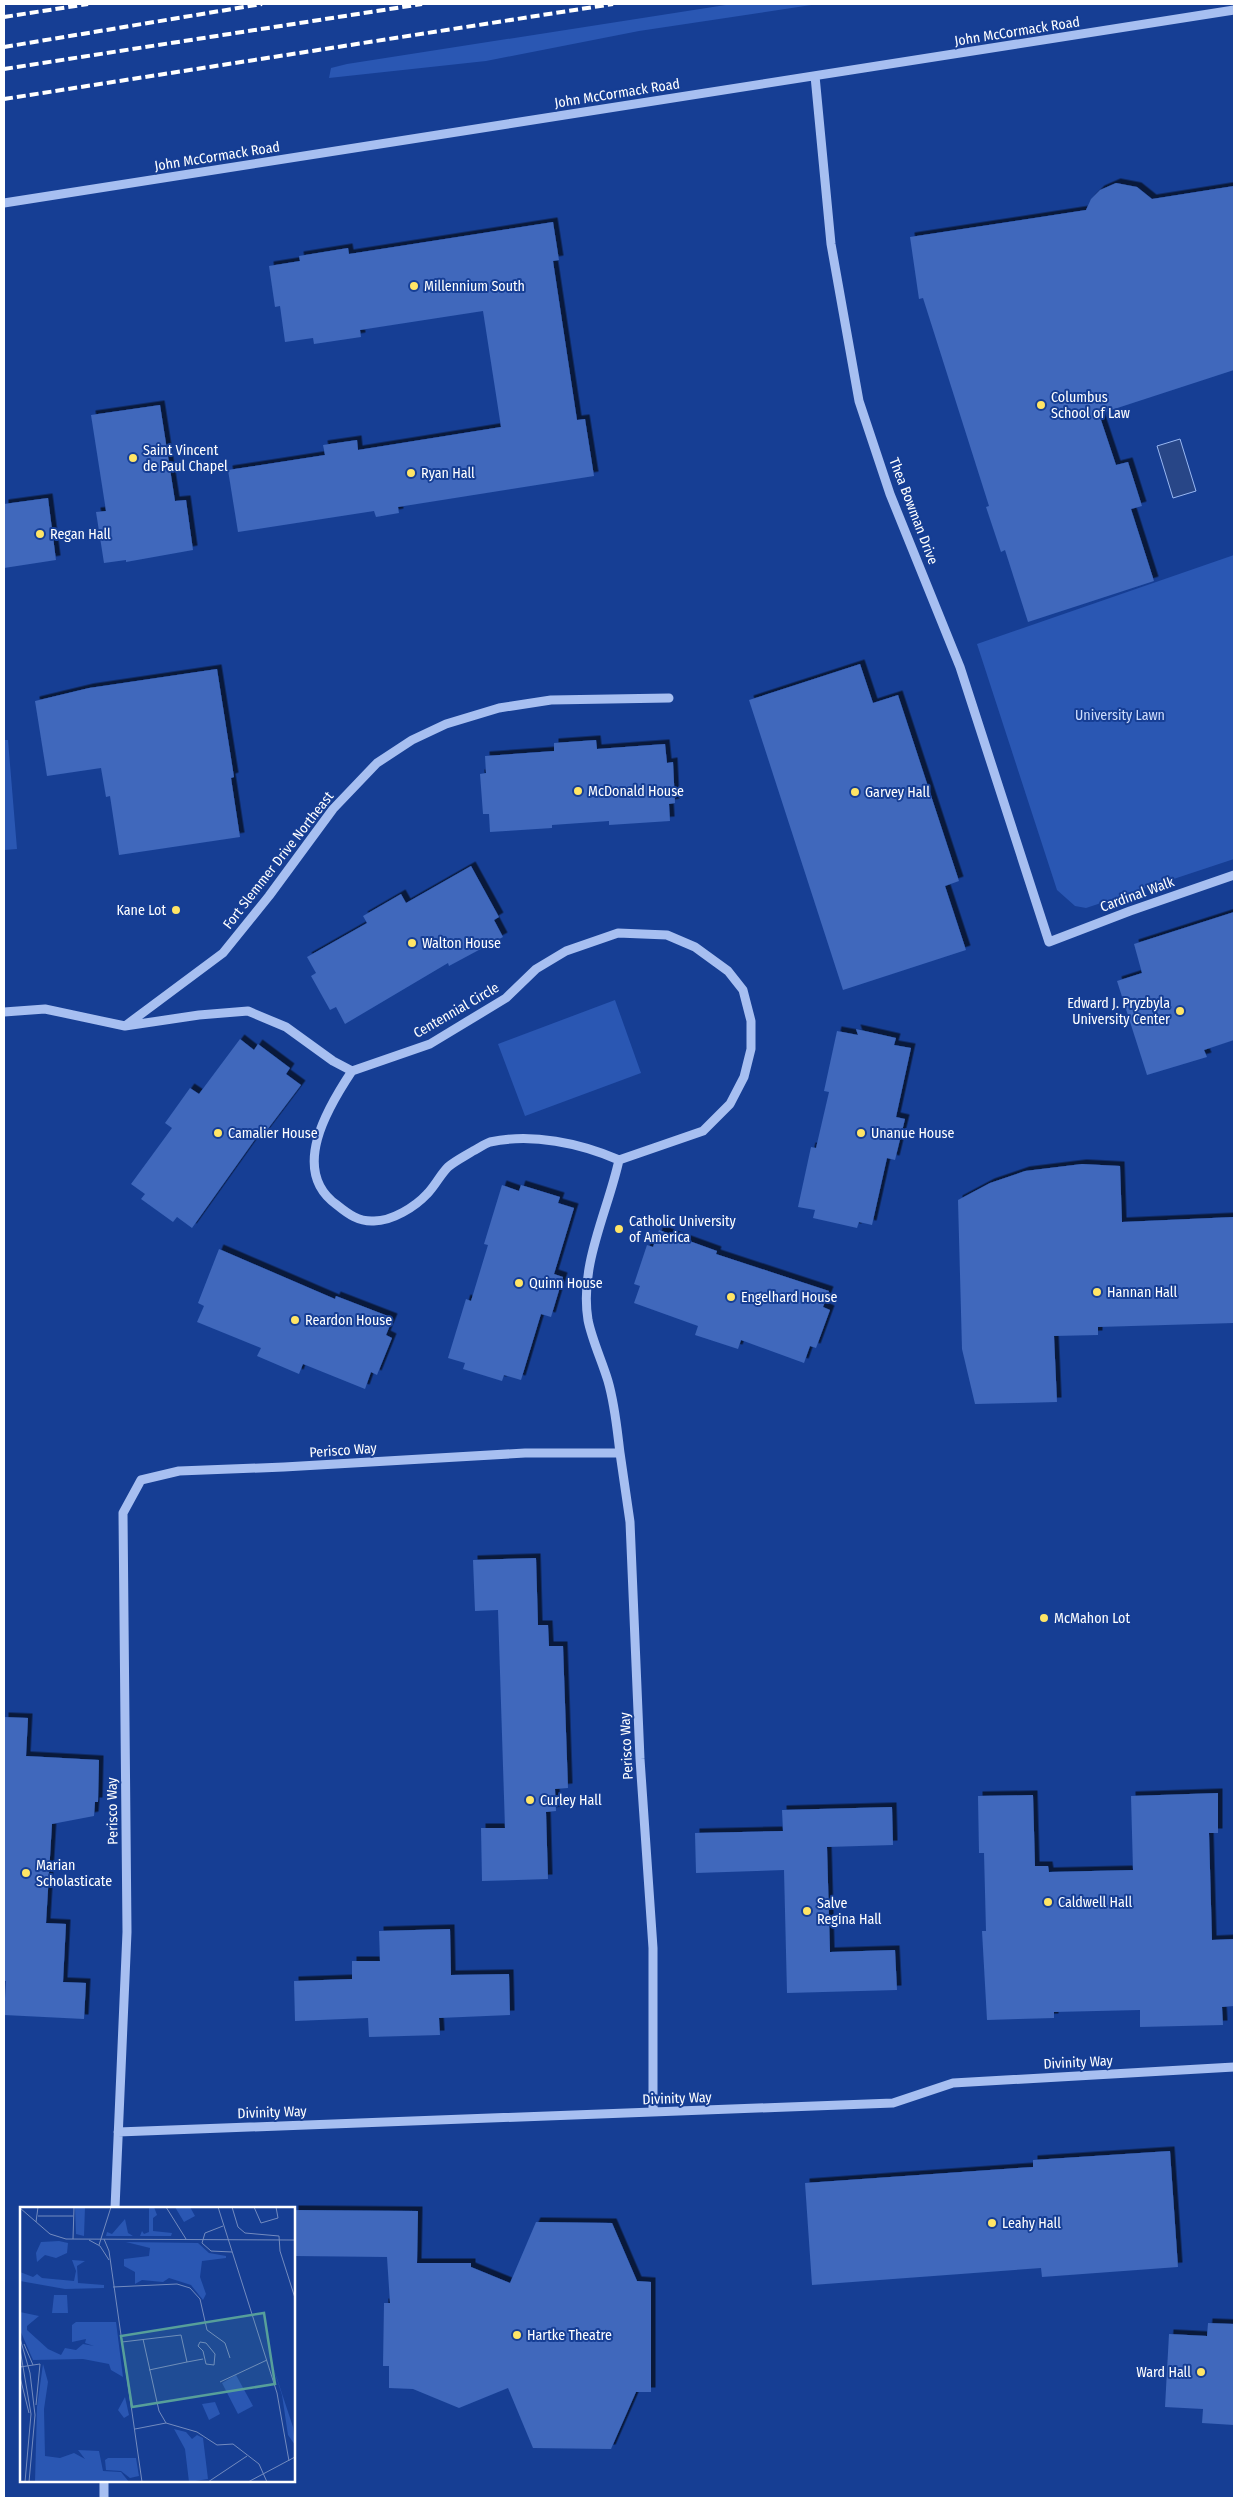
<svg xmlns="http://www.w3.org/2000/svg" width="1238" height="2502" font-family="'Fira Sans Condensed',sans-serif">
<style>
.green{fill:#2a57b3}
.water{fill:#284687;stroke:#99b8f3}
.building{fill:#3f68bc;filter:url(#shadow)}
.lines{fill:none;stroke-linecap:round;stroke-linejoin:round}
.minor{stroke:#a7bff1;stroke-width:9}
.rail{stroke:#fff;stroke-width:4;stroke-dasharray:9 4;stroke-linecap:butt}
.poi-dot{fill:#ffe566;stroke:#163e94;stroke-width:2}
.labels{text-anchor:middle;stroke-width:4;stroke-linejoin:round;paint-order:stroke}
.street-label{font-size:14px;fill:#fff;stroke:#163e94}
.poi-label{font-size:14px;fill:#fff;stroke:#163e94;text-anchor:start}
.park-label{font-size:14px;fill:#ceddfc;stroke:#163e94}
.inset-road{fill:none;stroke:#738bbf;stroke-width:1}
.view{fill:#579f9a;fill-opacity:0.15;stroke:#579f9a;stroke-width:2.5}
.inset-edge{fill:none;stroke:#fff;stroke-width:2.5}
</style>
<defs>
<filter id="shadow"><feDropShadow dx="4.5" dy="-4.5" stdDeviation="0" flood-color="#0009"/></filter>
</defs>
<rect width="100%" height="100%" fill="#163e94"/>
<path class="green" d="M 732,4 L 818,4 L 639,31 L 486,61 L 329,78 L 331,68 L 347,64 Z
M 1234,555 L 1234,859 L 1086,908 L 1075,906 L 1057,890 L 977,644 Z
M 4,740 L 8,740 L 17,849 L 4,850 Z
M 615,1000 L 641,1073 L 525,1116 L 498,1044 Z"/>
<path class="water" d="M 1180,439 L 1196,491 L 1173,498 L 1157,446 Z"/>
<path class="building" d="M 1116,183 L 1137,187 L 1152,199 L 1234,186 L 1234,370 L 1099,414 L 1116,465 L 1128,462 L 1142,506 L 1131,509 L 1154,581 L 1028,622 L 1005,550 L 1001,552 L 986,507 L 989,506 L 923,298 L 919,299 L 910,237 L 1086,210 L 1091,199 L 1100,190 Z
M 553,222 L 559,260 L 553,261 L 577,420 L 585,419 L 594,476 L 398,507 L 399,513 L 376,517 L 374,511 L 238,532 L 228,470 L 325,455 L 323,445 L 357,440 L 358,450 L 501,427 L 483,311 L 360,330 L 361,337 L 314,344 L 313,338 L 285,342 L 280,306 L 275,307 L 269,266 L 300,261 L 299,256 L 348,248 L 349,254 Z
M 160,405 L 175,501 L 186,500 L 193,550 L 126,562 L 126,560 L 104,563 L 96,512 L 106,511 L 91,415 Z
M 48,498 L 56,560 L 4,568 L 4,504 Z
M 860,664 L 873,703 L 898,695 L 959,881 L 945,886 L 966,950 L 843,990 L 749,700 Z
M 217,669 L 234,777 L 231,778 L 240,837 L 119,855 L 110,796 L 106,797 L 101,768 L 47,776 L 35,701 L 89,688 Z
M 596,740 L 597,749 L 665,744 L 667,763 L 673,762 L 675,803 L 669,804 L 670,821 L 609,825 L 609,821 L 552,825 L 552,828 L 490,832 L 489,814 L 483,814 L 480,774 L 486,773 L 485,756 L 554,751 L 554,743 Z
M 471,866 L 499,917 L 494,920 L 503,937 L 449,966 L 448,963 L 345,1024 L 336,1007 L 330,1010 L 311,976 L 316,973 L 307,957 L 367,923 L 363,916 L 401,894 L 406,903 Z
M 1234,912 L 1234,1040 L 1204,1050 L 1207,1057 L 1147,1075 L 1117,981 L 1142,973 L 1134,944 Z
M 856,1029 L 896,1038 L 894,1045 L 911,1048 L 896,1117 L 905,1119 L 895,1160 L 887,1158 L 872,1225 L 859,1222 L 857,1228 L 813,1218 L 815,1210 L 798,1207 L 811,1147 L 816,1148 L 829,1092 L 824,1091 L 837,1031 L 858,1035 Z
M 240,1039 L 254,1050 L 258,1044 L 290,1068 L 286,1074 L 301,1085 L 264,1134 L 261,1131 L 192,1228 L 177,1217 L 173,1222 L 141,1199 L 145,1194 L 131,1184 L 172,1128 L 165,1123 L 190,1088 L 199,1094 Z
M 1082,1164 L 1120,1166 L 1122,1222 L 1234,1217 L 1234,1323 L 1098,1327 L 1098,1335 L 1054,1336 L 1057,1402 L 975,1404 L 962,1349 L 958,1200 L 990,1183 L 1025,1171 Z
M 502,1185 L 519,1191 L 521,1185 L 560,1197 L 558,1203 L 574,1208 L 554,1274 L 563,1277 L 551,1317 L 541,1314 L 521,1380 L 504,1375 L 502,1381 L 463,1369 L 465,1363 L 448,1358 L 466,1299 L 471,1301 L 488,1245 L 484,1244 Z
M 659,1230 L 717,1251 L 716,1254 L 829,1291 L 823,1307 L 830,1310 L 816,1348 L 810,1346 L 804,1363 L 741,1340 L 738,1349 L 695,1335 L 698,1326 L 634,1303 L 640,1286 L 634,1284 L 647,1245 L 653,1247 Z
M 219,1249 L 335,1299 L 336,1296 L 393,1318 L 386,1335 L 392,1338 L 377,1375 L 371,1372 L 365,1389 L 303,1364 L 299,1374 L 257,1356 L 261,1348 L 197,1322 L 204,1306 L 198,1303 Z
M 536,1558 L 538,1625 L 548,1625 L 549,1646 L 563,1646 L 568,1788 L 555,1789 L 556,1811 L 546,1812 L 548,1879 L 482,1881 L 481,1828 L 505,1828 L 498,1610 L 475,1611 L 473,1560 Z
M 4,1717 L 28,1718 L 26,1756 L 99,1760 L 98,1802 L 95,1802 L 94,1816 L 52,1824 L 46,1923 L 66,1924 L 63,1982 L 86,1983 L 84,2019 L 4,2015 L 6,1981 L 4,1981 Z
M 1218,1793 L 1218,1833 L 1209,1833 L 1212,1940 L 1234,1939 L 1234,2006 L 1222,2007 L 1223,2025 L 1140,2027 L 1140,2010 L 1054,2012 L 1054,2018 L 987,2020 L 982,1931 L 986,1931 L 984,1853 L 979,1853 L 978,1796 L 1033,1795 L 1035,1866 L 1048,1866 L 1049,1872 L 1133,1870 L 1131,1796 Z
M 892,1807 L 893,1845 L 827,1847 L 830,1952 L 895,1950 L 897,1990 L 787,1993 L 784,1870 L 696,1873 L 695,1833 L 783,1831 L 782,1810 Z
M 450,1929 L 451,1975 L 509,1974 L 510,2015 L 439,2018 L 440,2035 L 369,2037 L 368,2018 L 295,2021 L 294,1981 L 352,1979 L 352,1961 L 380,1961 L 379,1931 Z
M 1170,2151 L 1178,2267 L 1042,2277 L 1041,2268 L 812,2285 L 805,2183 L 1033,2167 L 1033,2160 Z
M 294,2210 L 418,2211 L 417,2263 L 471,2263 L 471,2267 L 510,2283 L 536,2222 L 612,2223 L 637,2281 L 651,2282 L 651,2392 L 636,2392 L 611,2449 L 533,2448 L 508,2388 L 459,2408 L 413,2389 L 389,2388 L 389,2366 L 383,2366 L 384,2303 L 390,2303 L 387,2257 L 294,2256 Z
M 1208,2323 L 1234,2324 L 1234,2425 L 1202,2423 L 1203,2409 L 1165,2407 L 1169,2334 L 1207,2336 Z"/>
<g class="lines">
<path class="minor" d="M 815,76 L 831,244 L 859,401 L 890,494 L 960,667 L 1049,942 L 1130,911 L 1234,875
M 4,203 L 1234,10
M 4,1012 L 45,1009 L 125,1026 L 223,953 L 269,896 L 333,809 L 377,763 L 412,740 L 446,724 L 499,708 L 551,700 L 669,698
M 125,1026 L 199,1015 L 248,1011 L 286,1027 L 333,1061 L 352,1071 L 430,1044 L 506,998 L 536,969 L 566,951 L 618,933 L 667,935 L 695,947 L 728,971 L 743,990 L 751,1021 L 751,1049 L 744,1077 L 730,1104 L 703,1131 L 619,1160 C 580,1143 532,1133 490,1142 C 484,1144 479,1148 473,1151 C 465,1156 455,1161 448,1167 C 440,1175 435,1186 427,1194 C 415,1207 392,1221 374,1221 C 359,1222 348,1214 337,1205 C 289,1171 328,1107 352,1071
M 619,1160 C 608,1211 579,1265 588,1320 C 592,1340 602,1361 608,1381 C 615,1405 617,1429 620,1453
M 118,2132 L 893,2103 L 953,2083 L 1234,2067
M 115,2208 L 127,1932 L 123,1513 L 141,1480 L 179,1471 L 284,1467 L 525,1453 L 620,1453 L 630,1522 L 640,1759 L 653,1948 L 653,2112
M 104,2498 L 104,2481"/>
<path class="rail" d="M 4,17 L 88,4
M 4,47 L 262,4
M 4,69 L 422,4
M 4,99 L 613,4"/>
</g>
<g class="poi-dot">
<circle cx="414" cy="286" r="5"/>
<circle cx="1041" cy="405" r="5"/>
<circle cx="133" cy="458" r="5"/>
<circle cx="411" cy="473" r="5"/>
<circle cx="40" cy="534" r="5"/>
<circle cx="578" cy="791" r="5"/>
<circle cx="855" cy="792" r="5"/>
<circle cx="176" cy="910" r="5"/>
<circle cx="412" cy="943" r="5"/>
<circle cx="1180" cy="1011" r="5"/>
<circle cx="218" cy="1133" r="5"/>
<circle cx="861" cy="1133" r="5"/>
<circle cx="619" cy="1229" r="5"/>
<circle cx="519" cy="1283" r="5"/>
<circle cx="1097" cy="1292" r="5"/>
<circle cx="731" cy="1297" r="5"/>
<circle cx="295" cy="1320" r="5"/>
<circle cx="1044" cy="1618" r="5"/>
<circle cx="530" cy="1800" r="5"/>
<circle cx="26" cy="1873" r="5"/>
<circle cx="1048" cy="1902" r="5"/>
<circle cx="807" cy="1911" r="5"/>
<circle cx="992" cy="2223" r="5"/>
<circle cx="517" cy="2335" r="5"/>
<circle cx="1201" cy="2372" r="5"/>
</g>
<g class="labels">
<g class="street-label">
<text transform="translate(1017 31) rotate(-9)" y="5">John McCormack Road</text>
<text transform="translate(617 93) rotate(-9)" y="5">John McCormack Road</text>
<text transform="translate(217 156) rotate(-9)" y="5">John McCormack Road</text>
<text transform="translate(914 511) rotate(69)" y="5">Thea Bowman Drive</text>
<text transform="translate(278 860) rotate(-52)" y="5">Fort Slemmer Drive Northeast</text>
<text transform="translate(1137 894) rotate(-20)" y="5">Cardinal Walk</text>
<text transform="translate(456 1010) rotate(-30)" y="5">Centennial Circle</text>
<text transform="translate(343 1450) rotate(-4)" y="5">Perisco Way</text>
<text transform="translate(626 1746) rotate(-93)" y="5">Perisco Way</text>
<text transform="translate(112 1811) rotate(-91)" y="5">Perisco Way</text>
<text transform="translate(1078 2062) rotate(-3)" y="5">Divinity Way</text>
<text transform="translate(677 2098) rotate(-2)" y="5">Divinity Way</text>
<text transform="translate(272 2112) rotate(-2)" y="5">Divinity Way</text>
</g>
<g class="poi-label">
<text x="424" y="291">Millennium South</text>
<text x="1051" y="402">Columbus<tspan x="1051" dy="16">School of Law</tspan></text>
<text x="143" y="455">Saint Vincent<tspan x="143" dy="16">de Paul Chapel</tspan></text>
<text x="421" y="478">Ryan Hall</text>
<text x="50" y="539">Regan Hall</text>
<text x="588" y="796">McDonald House</text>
<text x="865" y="797">Garvey Hall</text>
<text x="166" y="915" text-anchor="end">Kane Lot</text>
<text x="422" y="948">Walton House</text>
<text x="1170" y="1008" text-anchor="end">Edward J. Pryzbyla<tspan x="1170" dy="16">University Center</tspan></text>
<text x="228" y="1138">Camalier House</text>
<text x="871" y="1138">Unanue House</text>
<text x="629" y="1226">Catholic University<tspan x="629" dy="16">of America</tspan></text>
<text x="529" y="1288">Quinn House</text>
<text x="1107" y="1297">Hannan Hall</text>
<text x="741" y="1302">Engelhard House</text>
<text x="305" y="1325">Reardon House</text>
<text x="1054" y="1623">McMahon Lot</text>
<text x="540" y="1805">Curley Hall</text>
<text x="36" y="1870">Marian<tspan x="36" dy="16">Scholasticate</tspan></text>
<text x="1058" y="1907">Caldwell Hall</text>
<text x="817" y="1908">Salve<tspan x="817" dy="16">Regina Hall</tspan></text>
<text x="1002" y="2228">Leahy Hall</text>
<text x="527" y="2340">Hartke Theatre</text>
<text x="1191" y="2377" text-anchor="end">Ward Hall</text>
</g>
<g class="park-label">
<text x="1120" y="720">University Lawn</text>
</g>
</g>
<g transform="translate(20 2207)">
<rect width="275" height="275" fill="#163e94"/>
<path d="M 55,0 L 65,0 L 64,29 L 56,27 ZM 129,0 L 134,0 L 137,8 L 133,11 L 133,24 L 152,26 L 151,29 L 120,29 L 122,24 L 124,27 L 129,25 ZM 155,0 L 170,0 L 175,9 L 164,15 ZM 105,12 L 108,26 L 113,29 L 86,29 L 87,25 L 92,27 ZM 39,34 L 48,36 L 47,46 L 36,51 L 25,48 L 17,55 L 16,46 L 21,35 ZM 106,35 L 178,36 L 189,46 L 206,49 L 206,51 L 182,54 L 180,70 L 186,87 L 183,93 L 171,78 L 149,71 L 143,75 L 122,73 L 115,77 L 115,65 L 104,59 L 104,52 L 129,49 L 130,41 ZM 52,53 L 65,54 L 57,59 L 58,76 L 84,78 L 84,81 L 45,82 L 0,74 L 0,65 L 13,70 L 17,67 L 22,71 L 54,74 L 56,64 ZM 34,88 L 47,88 L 48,106 L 32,106 ZM 0,105 L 19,109 L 7,119 L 7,123 L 28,142 L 41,148 L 45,141 L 56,143 L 63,137 L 74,139 L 65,136 L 66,132 L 52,135 L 52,118 L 56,115 L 96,115 L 103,170 L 91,163 L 89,157 L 63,152 L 13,153 L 0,123 ZM 242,126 L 273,220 L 275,238 L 268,228 L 262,188 ZM 23,157 L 28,175 L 24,202 L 25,249 L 40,251 L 54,246 L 65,252 L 58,243 L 79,244 L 83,264 L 101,265 L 109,275 L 15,275 L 17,200 ZM 216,168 L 233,199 L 218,207 L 202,176 ZM 105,190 L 109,208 L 104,211 L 98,203 ZM 195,195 L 200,207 L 189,213 L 182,197 ZM 154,222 L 166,225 L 172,232 L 177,228 L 183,231 L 188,272 L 169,275 L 165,242 ZM 88,251 L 116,251 L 119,269 L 110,271 L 101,264 L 86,263 L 85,253 Z" fill="#2a57b3"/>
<path class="inset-road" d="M 146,0 L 166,32M 198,0 L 257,186 L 269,254M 212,0 L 218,20 L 225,26 L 259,29 L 260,44 L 275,91M 234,0 L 241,16 L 258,11 L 256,0M 0,1 L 30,27 L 46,32 L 275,33M 18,9 L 53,9M 16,15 L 18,0M 203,19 L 185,26 L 182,36 L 191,44 L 212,45M 53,32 L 54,0M 84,32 L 89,44 L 122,275M 69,33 L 80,39 L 89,53M 79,38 L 91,0M 93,80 L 157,77 L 170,81 L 180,92 L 187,123 L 205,136 L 210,151M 0,131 L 10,166 L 15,208 L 9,275M 123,132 L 139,204 L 146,216M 102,135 L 161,128 L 167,155 L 129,163M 180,135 L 186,136 L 195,147 L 194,158 L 186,157 L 183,144 L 178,139 ZM 4,137 L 13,158M 0,142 L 11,207 L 5,275M 167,155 L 183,152M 0,160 L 20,157M 0,170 L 9,206M 200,175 L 247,153M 16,198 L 20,157M 115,222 L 146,216 L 177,225 L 197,238 L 213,237 L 239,257 L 247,275M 188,275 L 227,249M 228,275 L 275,250"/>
<path class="view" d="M 244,106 L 255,177 L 112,200 L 101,129 Z"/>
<rect width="275" height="275" class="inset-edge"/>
</g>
<rect width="1238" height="2502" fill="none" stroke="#ffffff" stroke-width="10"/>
</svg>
